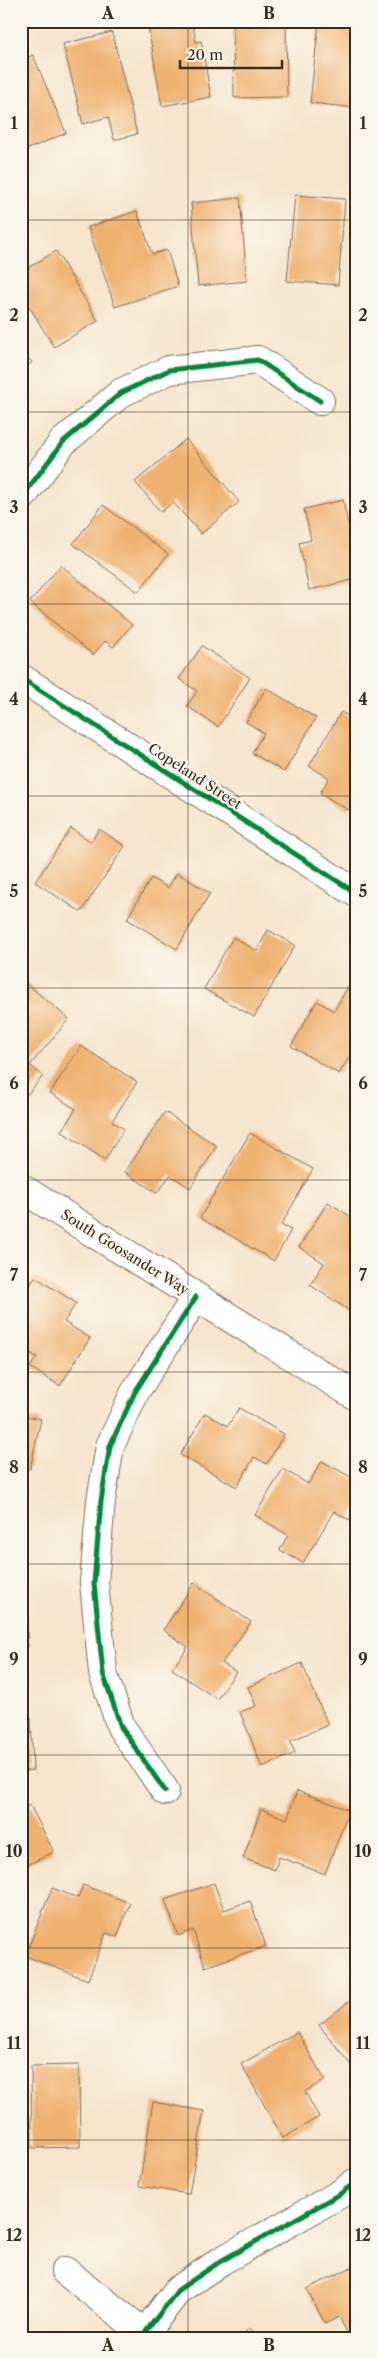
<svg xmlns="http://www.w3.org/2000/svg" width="377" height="2359" font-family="'Libre Caslon Text',serif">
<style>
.building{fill:#efb170}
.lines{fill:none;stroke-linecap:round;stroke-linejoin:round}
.minor-casing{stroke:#7c6b5b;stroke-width:30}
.minor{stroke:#fff;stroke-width:28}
.cycleway-casing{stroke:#fbf7ec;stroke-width:8}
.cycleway{stroke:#00873e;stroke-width:5}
.grid{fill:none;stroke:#3b2a1e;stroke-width:1;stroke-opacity:0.55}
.labels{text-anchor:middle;stroke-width:5;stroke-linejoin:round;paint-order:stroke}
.street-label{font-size:14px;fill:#3b2a1e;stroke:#fbf7ec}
.neatline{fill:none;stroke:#3b2a1e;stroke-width:2}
.grid-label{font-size:16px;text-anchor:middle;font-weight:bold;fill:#3b2a1e}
</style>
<rect width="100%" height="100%" fill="#fbf7ec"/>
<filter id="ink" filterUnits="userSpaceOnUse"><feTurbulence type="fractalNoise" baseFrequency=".02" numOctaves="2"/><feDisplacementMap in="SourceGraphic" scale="10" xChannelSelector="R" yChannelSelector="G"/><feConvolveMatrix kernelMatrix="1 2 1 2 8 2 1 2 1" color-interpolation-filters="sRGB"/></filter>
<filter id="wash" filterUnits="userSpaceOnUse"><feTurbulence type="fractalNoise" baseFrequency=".0096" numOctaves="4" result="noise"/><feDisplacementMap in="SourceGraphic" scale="20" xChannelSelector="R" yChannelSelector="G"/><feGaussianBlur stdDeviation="1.12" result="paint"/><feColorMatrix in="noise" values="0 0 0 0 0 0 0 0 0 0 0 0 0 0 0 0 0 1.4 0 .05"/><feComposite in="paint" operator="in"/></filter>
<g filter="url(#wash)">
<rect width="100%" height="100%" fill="#f6e4cc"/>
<g id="blocks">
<path class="building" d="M 177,21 L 192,21 L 196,42 L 201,41 L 211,97 L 162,106 L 148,26 Z
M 233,21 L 286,21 L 287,97 L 234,98 Z
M 319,21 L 356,24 L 356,108 L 310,103 Z
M 112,32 L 137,134 L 114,140 L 108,117 L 83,124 L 63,44 Z
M 33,55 L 66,133 L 21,152 L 21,60 Z
M 295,195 L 345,199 L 338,285 L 287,281 Z
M 240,198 L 247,281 L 198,286 L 191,203 Z
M 137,211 L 152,254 L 167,250 L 178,286 L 115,307 L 88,227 Z
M 56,251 L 98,321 L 54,347 L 21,293 L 21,272 Z
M 21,351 L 32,362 L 21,373 Z
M 186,439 L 239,502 L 201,534 L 173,502 L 161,512 L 135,482 Z
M 343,500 L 356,561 L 356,579 L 309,590 L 299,543 L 311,540 L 304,509 Z
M 103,505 L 168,554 L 138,592 L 73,544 Z
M 61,565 L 132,625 L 113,647 L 105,641 L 93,655 L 30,602 Z
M 202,646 L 250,678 L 218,727 L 187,706 L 197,691 L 179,679 Z
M 266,688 L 316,718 L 284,772 L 252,753 L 264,733 L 246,722 Z
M 341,712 L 356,720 L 356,796 L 348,810 L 320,793 L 329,778 L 309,766 Z
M 71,828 L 91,842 L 99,829 L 125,846 L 81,912 L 35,882 Z
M 177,873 L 210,893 L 177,949 L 127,919 L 151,878 L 168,888 Z
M 268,930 L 295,945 L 254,1017 L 204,989 L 233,937 L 257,951 Z
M 21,979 L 69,1019 L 30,1065 L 43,1076 L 21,1102 Z
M 349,985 L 356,989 L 356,1046 L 339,1074 L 291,1046 L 317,1001 L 334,1011 Z
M 81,1046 L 137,1082 L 112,1121 L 124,1129 L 105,1160 L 61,1131 L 76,1109 L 50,1093 Z
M 165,1112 L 217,1146 L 190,1188 L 170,1175 L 157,1193 L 125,1172 Z
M 250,1133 L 313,1169 L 281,1225 L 291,1230 L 274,1261 L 200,1218 Z
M 328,1202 L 356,1220 L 356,1309 L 353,1313 L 310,1285 L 324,1263 L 299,1247 Z
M 35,1277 L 76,1303 L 64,1322 L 90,1338 L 60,1386 L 30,1367 L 37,1357 L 21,1348 L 21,1299 Z
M 239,1408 L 284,1434 L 267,1464 L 254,1457 L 237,1487 L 180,1455 L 205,1413 L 228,1426 Z
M 21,1415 L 41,1419 L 30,1469 L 21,1468 Z
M 322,1461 L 356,1480 L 356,1508 L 349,1520 L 334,1511 L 303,1563 L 280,1550 L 288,1535 L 255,1515 L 283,1469 L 308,1484 Z
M 194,1583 L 251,1622 L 222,1663 L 236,1672 L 217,1699 L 172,1669 L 188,1647 L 163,1630 Z
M 21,1593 L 25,1593 L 28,1647 L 21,1647 Z
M 302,1663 L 328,1725 L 290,1741 L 295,1753 L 262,1767 L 240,1712 L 256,1706 L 248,1687 Z
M 31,1717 L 33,1770 L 21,1771 L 21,1718 Z
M 297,1791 L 349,1810 L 325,1874 L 279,1857 L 275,1870 L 243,1858 L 261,1809 L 287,1819 Z
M 30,1805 L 54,1852 L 21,1868 L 21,1809 Z
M 214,1883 L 224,1910 L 250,1901 L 266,1946 L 205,1967 L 193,1930 L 178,1936 L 165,1900 Z
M 83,1885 L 130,1903 L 117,1937 L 106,1933 L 88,1980 L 25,1956 L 52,1888 L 78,1898 Z
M 356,1996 L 356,2060 L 351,2065 L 319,2025 Z
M 297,2032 L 325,2080 L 305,2092 L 319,2117 L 283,2138 L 241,2064 Z
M 79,2065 L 80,2147 L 32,2148 L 31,2066 Z
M 153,2102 L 204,2111 L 189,2194 L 139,2186 Z
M 354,2266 L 356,2338 L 350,2338 L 339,2317 L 325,2324 L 307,2289 Z
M 250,2328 L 258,2338 L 238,2338 Z"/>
</g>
</g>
<g filter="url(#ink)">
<use href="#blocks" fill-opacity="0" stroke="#7c6b5b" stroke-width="1"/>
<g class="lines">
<g class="minor-casing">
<path id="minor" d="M 21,498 L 63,442 L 121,393 L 169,370 L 258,360 L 320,401
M 21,678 L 356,893
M 21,1188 L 356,1396
M 165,1791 L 121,1727 L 103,1673 L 94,1583 L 101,1501 L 110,1446 L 135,1392 L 196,1297
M 65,2271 L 144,2333
M 141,2338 L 178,2290 L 221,2261 L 340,2194 L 356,2182"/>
</g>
<use href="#minor" class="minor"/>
<g class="cycleway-casing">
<path id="cycleway" d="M 21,498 L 63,442 L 121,393 L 169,370 L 258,360 L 320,401
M 21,678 L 356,893
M 165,1791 L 121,1727 L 103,1673 L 94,1583 L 101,1501 L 110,1446 L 135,1392 L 196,1297
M 141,2338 L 178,2290 L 221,2261 L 340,2194 L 356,2182"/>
</g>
<use href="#cycleway" class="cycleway"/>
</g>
</g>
<path class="grid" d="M 188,21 L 188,2338M 21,220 L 356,220M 21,412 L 356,412M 21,604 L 356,604M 21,796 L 356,796M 21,988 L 356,988M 21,1180 L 356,1180M 21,1372 L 356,1372M 21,1564 L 356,1564M 21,1755 L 356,1755M 21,1948 L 356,1948M 21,2140 L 356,2140"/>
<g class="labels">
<g class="street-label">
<text transform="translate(195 776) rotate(33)" y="5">Copeland Street</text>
<text transform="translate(125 1252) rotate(32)" y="5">South Goosander Way</text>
</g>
</g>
<rect width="377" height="2359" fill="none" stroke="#fbf7ec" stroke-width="55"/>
<path d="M180 60v8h102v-8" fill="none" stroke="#3b2a1e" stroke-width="2.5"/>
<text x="187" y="60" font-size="15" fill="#3b2a1e" stroke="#fbf7ec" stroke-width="4" paint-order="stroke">20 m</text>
<rect x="28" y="28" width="322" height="2304" class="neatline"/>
<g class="grid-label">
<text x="108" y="19">A</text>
<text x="269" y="19">B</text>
<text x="14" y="129">1</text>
<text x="363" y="129">1</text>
<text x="14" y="321">2</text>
<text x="363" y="321">2</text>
<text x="14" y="513">3</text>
<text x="363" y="513">3</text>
<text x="14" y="705">4</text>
<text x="363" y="705">4</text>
<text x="14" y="897">5</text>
<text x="363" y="897">5</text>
<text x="14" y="1089">6</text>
<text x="363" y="1089">6</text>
<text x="14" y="1281">7</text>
<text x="363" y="1281">7</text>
<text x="14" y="1473">8</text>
<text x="363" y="1473">8</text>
<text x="14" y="1665">9</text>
<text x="363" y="1665">9</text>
<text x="14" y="1857">10</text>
<text x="363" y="1857">10</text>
<text x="14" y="2049">11</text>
<text x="363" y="2049">11</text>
<text x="14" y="2241">12</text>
<text x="363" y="2241">12</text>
<text x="108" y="2351">A</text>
<text x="269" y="2351">B</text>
</g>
</svg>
